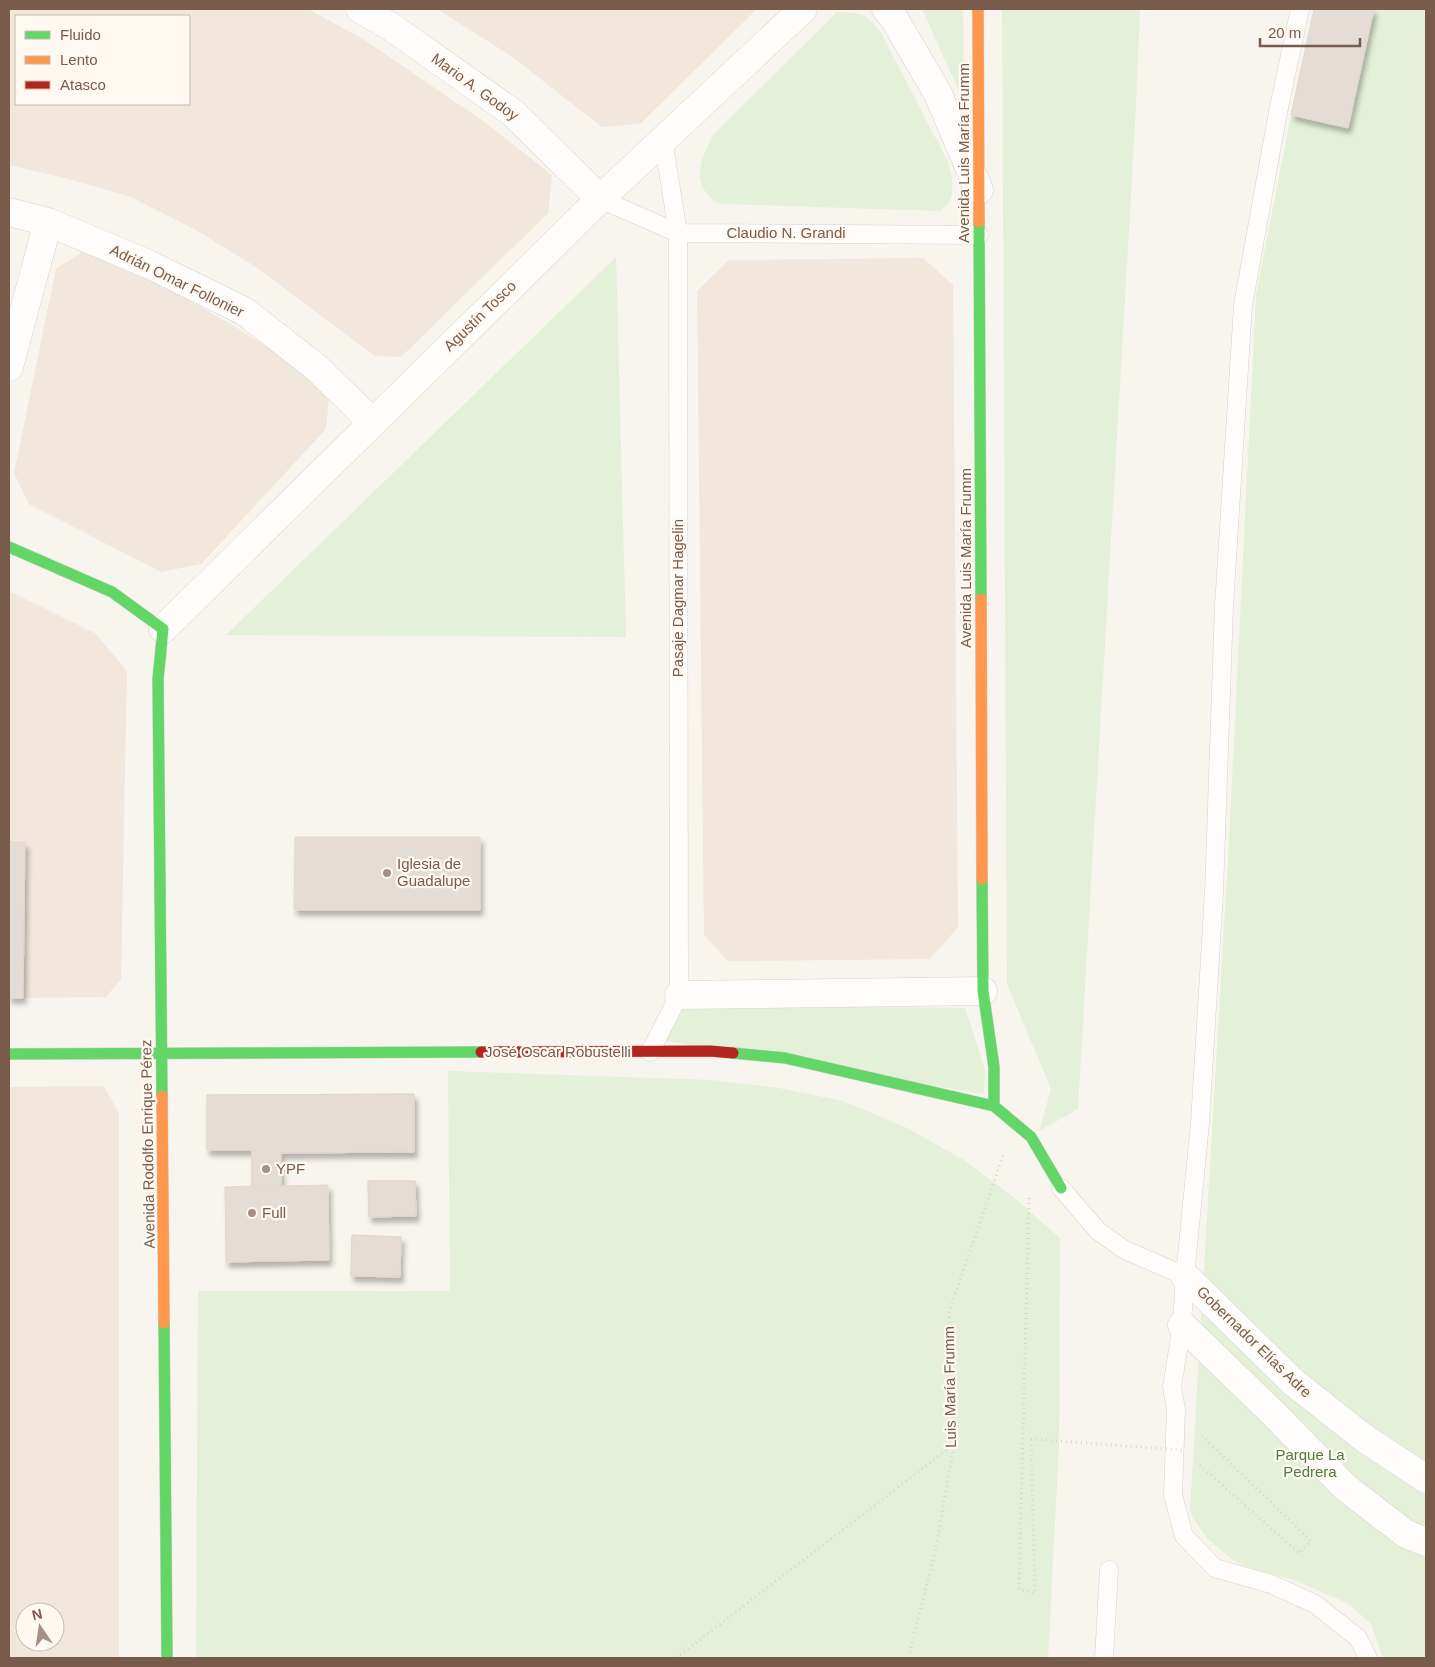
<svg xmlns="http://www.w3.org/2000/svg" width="1435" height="1667" font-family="Helvetica,sans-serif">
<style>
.residential{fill:#f1e7db;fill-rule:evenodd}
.green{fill:#e5f0d8}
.building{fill:#e5ddd5;stroke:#e2d7d0;filter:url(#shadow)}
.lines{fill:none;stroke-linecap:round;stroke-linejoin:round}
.lane-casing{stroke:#d8d1cc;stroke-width:19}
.street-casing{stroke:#d8d1cc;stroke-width:29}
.fast-casing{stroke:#d8d0c9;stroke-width:12}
.slow-casing{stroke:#d8d0c9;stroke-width:12}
.jam-casing{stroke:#d8d0c9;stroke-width:12}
.path{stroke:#dbd4cf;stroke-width:3;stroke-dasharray:1 4;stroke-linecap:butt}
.lane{stroke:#fefdfc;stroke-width:18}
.street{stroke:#fefdfc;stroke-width:28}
.fast{stroke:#63d668;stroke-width:11}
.slow{stroke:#ff974d;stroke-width:11}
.jam{stroke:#b3261e;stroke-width:11}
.path-bridge{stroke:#dbd4cf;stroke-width:3;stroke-dasharray:1 4;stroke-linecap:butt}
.poi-dot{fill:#a59184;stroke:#fff9f1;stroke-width:2}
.labels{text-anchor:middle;stroke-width:4.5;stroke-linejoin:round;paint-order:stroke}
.street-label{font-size:15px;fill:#795b4b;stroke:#fff9f1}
.poi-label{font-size:15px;fill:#795b4b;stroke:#fff9f1;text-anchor:start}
.park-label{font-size:15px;fill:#517a40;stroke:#fff9f1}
</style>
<defs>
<filter id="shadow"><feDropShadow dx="3" dy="5.5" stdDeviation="2.5" flood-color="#0004"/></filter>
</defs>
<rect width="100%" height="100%" fill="#f8f4ee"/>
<path class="residential" d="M 9,9 L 308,9 L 363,39 L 483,121 L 552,175 L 548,213 L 401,357 L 375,356 L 256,267 L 196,230 L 131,197 L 69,179 L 9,165 ZM 189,16 L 189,104 L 16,104 L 16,16 Z
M 437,9 L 757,9 L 640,124 L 602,127 L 511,56 Z
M 85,250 L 174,292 L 234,326 L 285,359 L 329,398 L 326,429 L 201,564 L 161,572 L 29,504 L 14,473 L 56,269 Z
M 923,258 L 953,285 L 958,927 L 930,959 L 728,961 L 704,935 L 697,291 L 729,260 Z
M 9,591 L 95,633 L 127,671 L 121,979 L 106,997 L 9,998 Z
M 104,1086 L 119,1114 L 119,1658 L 9,1658 L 9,1087 ZM 25,1612 L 55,1612 L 55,1642 L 25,1642 Z"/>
<path class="green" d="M 922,9 L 963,9 L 964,102 Z
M 1002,9 L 1140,9 L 1135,126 L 1078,1109 L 1039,1131 L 1051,1089 L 1007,984 Z
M 1314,9 L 1426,9 L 1426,1658 L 1383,1658 L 1371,1624 L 1349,1604 L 1297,1581 L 1247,1567 L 1230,1558 L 1209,1540 L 1197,1524 L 1190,1511 L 1230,822 L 1256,295 L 1291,115 Z
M 837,12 C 862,13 863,12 880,31 L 948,162 C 952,173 955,191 949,202 C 948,205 943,208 941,211 L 722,204 C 714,202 712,199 706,192 C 692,175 705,152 713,135 Z
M 616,257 L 626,637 L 226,635 Z
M 685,1005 L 965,1008 L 985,1070 L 984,1094 L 666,1041 Z
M 448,1071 L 711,1080 L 779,1088 L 843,1101 L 907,1128 L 962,1159 L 1011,1195 L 1060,1238 L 1059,1444 L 1048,1658 L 196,1658 L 198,1291 L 450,1291 Z"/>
<path class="building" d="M 1314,9 L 1374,9 L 1348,128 L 1291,115 Z
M 295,837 L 480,837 L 480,910 L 294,910 Z
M 9,842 L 25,842 L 23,998 L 9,998 Z
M 414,1094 L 414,1152 L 281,1153 L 281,1186 L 328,1185 L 329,1260 L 226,1262 L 225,1187 L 252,1186 L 252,1150 L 207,1150 L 207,1095 Z
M 414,1094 L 414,1152 L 281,1153 L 281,1186 L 252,1186 L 252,1150 L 207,1150 L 207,1095 Z
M 368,1181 L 415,1181 L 416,1216 L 369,1217 Z
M 368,1181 L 415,1181 L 416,1216 L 369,1217 Z
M 352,1235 L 401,1237 L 400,1277 L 351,1276 Z
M 352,1235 L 401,1237 L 400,1277 L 351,1276 Z"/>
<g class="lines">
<g class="lane-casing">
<path id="lane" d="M 1300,9 L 1278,112 L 1243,305 L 1224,606 L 1214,892 L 1200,1123 L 1185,1276 L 1182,1325 L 1172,1387 L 1176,1409 L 1173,1495 L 1184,1536 L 1215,1568 L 1271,1584 L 1315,1604 L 1358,1638 L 1368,1658
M 600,199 L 678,233 L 979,235
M 650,1052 L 679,995 L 678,233 L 663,139
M 1061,1188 L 1098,1231 L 1125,1250 L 1185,1276
M 1104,1658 L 1109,1570"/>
</g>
<g class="street-casing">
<path id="street" d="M 360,9 L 390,26 L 513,113 L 600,199
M 886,9 L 895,20 L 938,94 L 979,190
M 9,212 L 48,222 L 148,264 L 244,311 L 317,368 L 372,422
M 9,367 L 48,222
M 163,629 L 600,199 L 803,9
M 679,995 L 983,991
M 1185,1276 L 1293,1382 L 1364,1438 L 1426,1479
M 1182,1325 L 1276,1416 L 1345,1487 L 1406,1534 L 1426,1542"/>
</g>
<g class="fast-casing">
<path id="fast" d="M 979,222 L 981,599
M 9,547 L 112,592 L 163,629 L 158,679 L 162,1096
M 982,879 L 983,991 L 994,1067 L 994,1106
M 733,1053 L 785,1058 L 994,1106 L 1031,1137 L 1061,1188
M 9,1054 L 481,1052
M 164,1323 L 167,1658"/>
</g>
<g class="slow-casing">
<path id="slow" d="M 978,9 L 979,222
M 981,599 L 982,879
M 162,1096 L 164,1323"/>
</g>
<g class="jam-casing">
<path id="jam" d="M 481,1052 L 710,1051 L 733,1053"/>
</g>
<path class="path" d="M 1029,1198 L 1019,1589 L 1035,1593 L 1031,1439
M 1200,1465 L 1299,1553 L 1311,1541 L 1202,1436
M 676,1658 L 953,1445
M 911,1658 L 911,1645 L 935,1553 L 954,1445 L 949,1312 L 1004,1153"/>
<use href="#lane" class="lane"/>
<use href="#street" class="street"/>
<use href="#fast" class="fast"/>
<use href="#slow" class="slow"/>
<use href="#jam" class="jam"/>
<path class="path-bridge" d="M 1031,1439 L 1182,1450"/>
</g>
<g class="poi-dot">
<circle cx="387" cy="873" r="5"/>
<circle cx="266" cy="1169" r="5"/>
<circle cx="252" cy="1213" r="5"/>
</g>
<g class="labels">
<g class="street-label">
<text transform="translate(475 87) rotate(36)" y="5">Mario A. Godoy</text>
<text transform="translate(964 153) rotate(-90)" y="5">Avenida Luis María Frumm</text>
<text x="786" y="238">Claudio N. Grandi</text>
<text transform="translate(177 281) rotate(26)" y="5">Adrián Omar Follonier</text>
<text transform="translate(480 316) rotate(-44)" y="5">Agustín Tosco</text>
<text transform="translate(966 558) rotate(-90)" y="5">Avenida Luis María Frumm</text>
<text transform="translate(678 598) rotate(-90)" y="5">Pasaje Dagmar Hagelin</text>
<text x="558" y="1057">José Oscar Robustelli</text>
<text transform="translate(148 1144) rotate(-91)" y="5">Avenida Rodolfo Enrique Pérez</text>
<text transform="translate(1254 1342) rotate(44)" y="5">Gobernador Elías Adre</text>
<text transform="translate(950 1387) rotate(-91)" y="5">Luis María Frumm</text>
</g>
<g class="poi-label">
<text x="397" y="869">Iglesia de<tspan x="397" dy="17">Guadalupe</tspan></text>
<text x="276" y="1174">YPF</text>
<text x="262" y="1218">Full</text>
</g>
<g class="park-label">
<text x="1310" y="1460">Parque La<tspan x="1310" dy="17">Pedrera</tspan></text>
</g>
</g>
<rect width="1435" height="1667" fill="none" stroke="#795b4b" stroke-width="20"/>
<rect x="15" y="15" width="175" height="90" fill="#fff9f1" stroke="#c9baaf"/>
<rect x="25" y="31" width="25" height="8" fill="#63d668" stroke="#c9baaf"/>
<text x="60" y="40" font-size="15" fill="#795b4b">Fluido</text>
<rect x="25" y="56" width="25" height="8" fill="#ff974d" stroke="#c9baaf"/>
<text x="60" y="65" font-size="15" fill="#795b4b">Lento</text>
<rect x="25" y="81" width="25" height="8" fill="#b3261e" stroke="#c9baaf"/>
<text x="60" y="90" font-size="15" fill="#795b4b">Atasco</text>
<g transform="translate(40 1627) rotate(347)"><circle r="24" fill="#fff9f1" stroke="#c9baaf"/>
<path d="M0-4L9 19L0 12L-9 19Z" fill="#a59184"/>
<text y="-8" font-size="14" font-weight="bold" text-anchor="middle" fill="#795b4b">N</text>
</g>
<path d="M1260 38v8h100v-8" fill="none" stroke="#795b4b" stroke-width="2.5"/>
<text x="1268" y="38" font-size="15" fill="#795b4b" stroke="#fff9f1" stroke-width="4" paint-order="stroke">20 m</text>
</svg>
